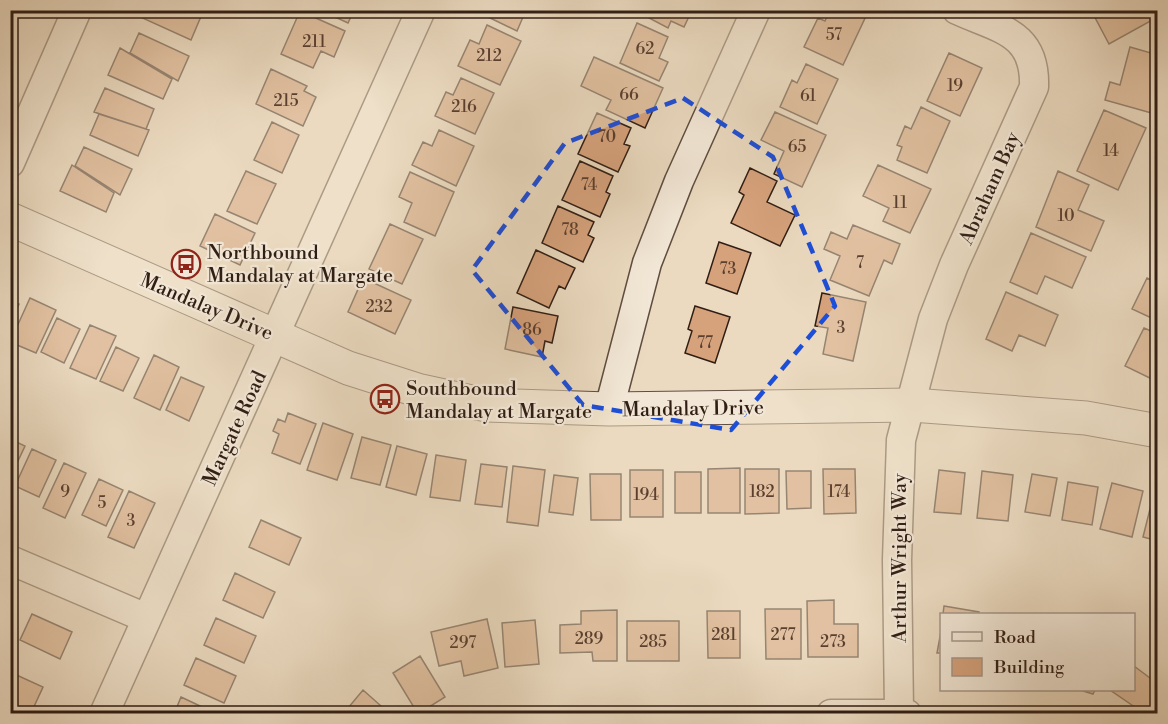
<svg xmlns="http://www.w3.org/2000/svg" width="1168" height="724" font-family="'Libre Bodoni',serif">
<style>
.building{fill:#d6a27c;stroke:#301e15;stroke-width:1.5}
.lines{fill:none;stroke-linecap:round;stroke-linejoin:round}
.minor-casing{stroke:#5f4d40;stroke-width:31}
.tertiary-casing{stroke:#5f4d40;stroke-width:35}
.minor{stroke:#f2e7d6;stroke-width:28}
.tertiary{stroke:#f2e7d6;stroke-width:33}
.marked{fill:none;stroke:#1d4ed8;stroke-width:4.5;stroke-dasharray:12 8;stroke-linejoin:round}
.labels{text-anchor:middle;stroke-width:4.5;stroke-linejoin:round;paint-order:stroke}
.number-label{font-size:16px;fill:#5a3f2f}
.street-label{font-size:20px;fill:#301e15;stroke:#f2e7d6}
.poi-label{font-size:20px;fill:#301e15;stroke:#f2e7d6;text-anchor:start}
</style>
<rect width="100%" height="100%" fill="#ebdac0"/>
<filter id="stains"><feTurbulence type="fractalNoise" baseFrequency=".00333" numOctaves="4"/><feColorMatrix values="0 0 0 0 .2 0 0 0 0 .09 0 0 0 0 .02 0 0 0 .5 -.17"/></filter>
<radialGradient id="worn" r=".72"><stop offset=".6" stop-color="#630" stop-opacity="0"/><stop offset="1" stop-color="#630" stop-opacity=".3"/></radialGradient>
<path class="building" d="M 141,10 L 194,10 L 202,14 L 191,40 L 138,16 Z
M 320,10 L 354,10 L 348,23 Z
M 488,10 L 526,10 L 517,31 L 486,16 Z
M 634,10 L 692,10 L 684,27 L 671,21 L 668,28 Z
M 830,10 L 853,10 L 866,16 L 843,65 L 804,47 L 818,18 L 825,21 Z
M 1091,10 L 1152,10 L 1156,18 L 1109,44 Z
M 300,11 L 345,31 L 334,57 L 321,51 L 313,68 L 281,54 Z
M 637,23 L 668,37 L 659,58 L 668,62 L 659,81 L 620,63 Z
M 487,25 L 521,41 L 500,85 L 458,66 L 470,40 L 479,44 Z
M 139,33 L 189,56 L 178,81 L 130,53 Z
M 1130,47 L 1158,55 L 1155,114 L 1105,100 L 1110,82 L 1120,85 Z
M 120,48 L 172,79 L 163,99 L 108,75 Z
M 949,53 L 982,68 L 960,116 L 927,101 Z
M 594,57 L 663,88 L 645,128 L 606,110 L 611,100 L 581,86 Z
M 806,64 L 838,79 L 817,124 L 780,107 L 792,80 L 797,83 Z
M 271,69 L 307,86 L 304,91 L 316,97 L 303,126 L 256,104 Z
M 461,78 L 494,93 L 475,134 L 435,116 L 446,92 L 453,95 Z
M 105,88 L 154,109 L 146,129 L 94,112 Z
M 921,107 L 950,121 L 927,173 L 897,160 L 902,147 L 897,145 L 905,126 L 911,129 Z
M 1104,110 L 1146,128 L 1118,190 L 1077,171 Z
M 775,112 L 826,135 L 802,187 L 774,174 L 784,151 L 761,140 Z
M 597,113 L 631,128 L 624,144 L 630,146 L 618,172 L 578,154 Z
M 99,114 L 149,130 L 138,156 L 90,135 Z
M 272,122 L 299,135 L 282,173 L 254,160 Z
M 439,130 L 474,146 L 456,186 L 412,165 L 423,142 L 432,146 Z
M 84,147 L 132,169 L 120,195 L 75,166 Z
M 580,161 L 613,176 L 606,192 L 610,194 L 600,217 L 562,200 Z
M 72,165 L 114,193 L 106,212 L 60,191 Z
M 878,165 L 931,189 L 910,233 L 883,221 L 889,208 L 863,196 Z
M 750,168 L 777,181 L 767,202 L 795,215 L 780,246 L 731,223 L 744,195 L 739,192 Z
M 246,171 L 276,184 L 257,224 L 227,211 Z
M 1058,171 L 1089,185 L 1078,210 L 1104,221 L 1091,251 L 1036,227 Z
M 410,172 L 454,192 L 435,236 L 404,222 L 412,203 L 399,197 Z
M 558,206 L 594,222 L 588,235 L 594,238 L 583,262 L 542,243 Z
M 215,214 L 255,233 L 240,265 L 200,246 Z
M 390,224 L 423,239 L 402,284 L 369,269 Z
M 853,225 L 900,244 L 892,264 L 884,260 L 869,296 L 830,280 L 840,256 L 824,249 L 831,232 L 847,239 Z
M 1031,233 L 1086,257 L 1072,288 L 1045,276 L 1037,294 L 1010,282 Z
M 719,242 L 751,253 L 737,294 L 706,283 Z
M 1158,242 L 1158,258 L 1151,255 Z
M 536,250 L 575,268 L 565,289 L 559,286 L 549,308 L 517,293 Z
M 363,278 L 411,300 L 395,334 L 348,312 Z
M 1147,278 L 1158,284 L 1158,321 L 1132,309 Z
M 1006,292 L 1058,315 L 1045,346 L 1019,335 L 1012,351 L 986,339 Z
M 822,293 L 866,302 L 853,361 L 823,354 L 828,328 L 815,326 Z
M 30,298 L 56,310 L 36,353 L 10,342 Z
M 10,300 L 19,304 L 10,323 Z
M 695,306 L 730,317 L 715,363 L 685,353 L 692,331 L 688,329 Z
M 513,307 L 558,316 L 552,343 L 545,341 L 542,357 L 505,349 Z
M 57,318 L 80,329 L 64,363 L 41,352 Z
M 90,325 L 116,336 L 96,379 L 70,368 Z
M 1144,328 L 1158,334 L 1156,381 L 1125,366 Z
M 116,347 L 139,358 L 123,391 L 100,381 Z
M 154,355 L 179,367 L 160,410 L 134,398 Z
M 181,377 L 204,387 L 189,421 L 166,410 Z
M 288,413 L 316,424 L 300,464 L 272,453 L 279,434 L 273,431 L 278,419 L 285,422 Z
M 323,423 L 353,434 L 337,480 L 307,470 Z
M 362,437 L 391,445 L 380,485 L 351,478 Z
M 10,439 L 25,446 L 10,478 Z
M 397,446 L 427,454 L 416,495 L 386,487 Z
M 32,449 L 56,460 L 39,497 L 15,486 Z
M 436,455 L 466,460 L 460,501 L 430,497 Z
M 64,463 L 86,473 L 65,518 L 43,508 Z
M 481,464 L 507,467 L 502,507 L 475,504 Z
M 513,466 L 545,470 L 538,526 L 507,522 Z
M 740,468 L 740,513 L 708,513 L 708,469 Z
M 745,469 L 779,469 L 779,513 L 745,514 Z
M 823,469 L 855,469 L 856,513 L 824,514 Z
M 630,470 L 663,470 L 663,517 L 630,517 Z
M 939,470 L 965,473 L 961,514 L 934,512 Z
M 786,471 L 811,471 L 811,508 L 787,509 Z
M 982,471 L 1013,475 L 1008,521 L 977,518 Z
M 675,472 L 701,472 L 701,513 L 675,513 Z
M 590,474 L 621,474 L 621,520 L 591,520 Z
M 1032,474 L 1057,478 L 1050,516 L 1025,512 Z
M 554,475 L 578,478 L 573,515 L 549,512 Z
M 99,479 L 123,490 L 106,526 L 82,515 Z
M 1068,482 L 1098,487 L 1092,525 L 1062,520 Z
M 1112,483 L 1143,491 L 1132,537 L 1100,529 Z
M 129,491 L 155,503 L 134,548 L 108,537 Z
M 1154,493 L 1158,494 L 1158,541 L 1143,537 Z
M 261,520 L 301,538 L 289,565 L 249,547 Z
M 235,573 L 275,592 L 263,618 L 223,600 Z
M 834,600 L 834,624 L 858,624 L 858,657 L 808,657 L 807,601 Z
M 944,606 L 979,612 L 979,614 L 943,614 Z
M 765,609 L 801,609 L 801,659 L 766,659 Z
M 617,610 L 617,661 L 593,661 L 592,652 L 560,653 L 560,625 L 581,624 L 581,611 Z
M 707,611 L 740,611 L 740,658 L 708,658 Z
M 32,614 L 72,632 L 60,659 L 20,640 Z
M 216,618 L 256,636 L 244,663 L 204,645 Z
M 487,619 L 498,668 L 464,676 L 461,661 L 439,666 L 431,632 Z
M 535,620 L 539,664 L 505,667 L 502,623 Z
M 627,621 L 679,621 L 679,661 L 627,661 Z
M 942,626 L 942,653 L 937,653 Z
M 420,656 L 445,697 L 418,714 L 393,673 Z
M 196,658 L 236,676 L 224,703 L 184,685 Z
M 1134,666 L 1158,684 L 1158,696 L 1145,714 L 1110,690 L 1134,690 Z
M 10,672 L 43,687 L 31,713 L 10,704 Z
M 363,690 L 390,714 L 343,714 Z
M 1080,690 L 1095,690 L 1093,694 Z
M 181,697 L 217,714 L 174,714 Z"/>
<g class="lines">
<g class="minor-casing">
<path id="minor" d="M 10,163 L 77,10
M 609,409 L 647,263 L 679,181 L 756,10
M 10,560 L 146,618
M 899,712 L 897,560 L 901,440 L 933,319 L 954,265 L 1034,87 C 1036,32 999,29 957,10
M 104,714 L 421,10
M 831,714 L 907,714"/>
</g>
<g class="tertiary-casing">
<path id="tertiary" d="M 10,219 L 348,368 L 417,390 L 486,405 L 609,409 L 912,405 L 1086,418 L 1158,431"/>
</g>
<use href="#minor" class="minor"/>
<use href="#tertiary" class="tertiary"/>
</g>
<path d="M0 0H1168V724H0ZM 683,98 L 773,157 L 835,306 L 731,430 L 583,405 L 472,270 L 565,143 Z" fill="#ebdac0" fill-opacity=".55" fill-rule="evenodd"/>
<path class="marked" d="M 683,98 L 773,157 L 835,306 L 731,430 L 583,405 L 472,270 L 565,143 Z"/>
<defs>
<g id="bus-ring" transform="scale(1.5)"><circle r="9.5" fill="#f2e7d6" stroke="#8f2418" stroke-width="1.5"/><path d="M-5-6H5V4H4V6H2V4H-2V6H-4V4H-5ZM-3.5-4V0h7V-4ZM-3.5 1.2v1.5H-2V1.2ZM2 1.2v1.5H3.5V1.2Z" fill="#8f2418"/></g>
</defs>
<g fill-rule="evenodd">
<use href="#bus-ring" x="186" y="264"/>
<use href="#bus-ring" x="385" y="399"/>
</g>
<g class="labels">
<g class="number-label">
<text x="834" y="40">57</text>
<text x="314" y="47">211</text>
<text x="645" y="54">62</text>
<text x="489" y="61">212</text>
<text x="955" y="91">19</text>
<text x="629" y="100">66</text>
<text x="808" y="101">61</text>
<text x="286" y="106">215</text>
<text x="464" y="112">216</text>
<text x="607" y="142">70</text>
<text x="797" y="152">65</text>
<text x="1111" y="156">14</text>
<text x="589" y="190">74</text>
<text x="900" y="208">11</text>
<text x="1066" y="221">10</text>
<text x="570" y="235">78</text>
<text x="860" y="268">7</text>
<text x="728" y="274">73</text>
<text x="379" y="312">232</text>
<text x="841" y="333">3</text>
<text x="532" y="335">86</text>
<text x="705" y="348">77</text>
<text x="65" y="497">9</text>
<text x="762" y="497">182</text>
<text x="839" y="497">174</text>
<text x="646" y="500">194</text>
<text x="102" y="508">5</text>
<text x="131" y="526">3</text>
<text x="724" y="640">281</text>
<text x="783" y="640">277</text>
<text x="589" y="644">289</text>
<text x="653" y="647">285</text>
<text x="833" y="647">273</text>
<text x="463" y="648">297</text>
</g>
<g class="street-label">
<text transform="translate(989 188) rotate(-66)" y="7">Abraham Bay</text>
<text transform="translate(207 306) rotate(23)" y="7">Mandalay Drive</text>
<text transform="translate(693 408) rotate(-1)" y="7">Mandalay Drive</text>
<text transform="translate(234 428) rotate(-65)" y="7">Margate Road</text>
<text transform="translate(899 558) rotate(-90)" y="7">Arthur Wright Way</text>
</g>
<g class="poi-label">
<text x="207" y="259">Northbound<tspan x="207" dy="23">Mandalay at Margate</tspan></text>
<text x="406" y="395">Southbound<tspan x="406" dy="23">Mandalay at Margate</tspan></text>
</g>
</g>
<rect width="1168" height="724" fill="none" stroke="#ebdac0" stroke-width="36"/>
<rect x="12" y="12" width="1144" height="700" fill="none" stroke="#301e15" stroke-width="3"/>
<rect x="18" y="18" width="1132" height="688" fill="none" stroke="#301e15" stroke-width="1.5"/>
<rect x="940" y="613" width="195" height="78" fill="#f2e7d6" stroke="#a49789" stroke-width="1.5"/>
<rect x="952" y="632" width="30" height="9" fill="#f2e7d6" stroke="#a49789" stroke-width="1.5"/>
<text x="994" y="643" font-size="18" fill="#301e15">Road</text>
<rect x="952" y="658" width="30" height="18" fill="#d6a27c" stroke="#a49789" stroke-width="1.5"/>
<text x="994" y="673" font-size="18" fill="#301e15">Building</text>
<rect width="100%" height="100%" filter="url(#stains)"/>
<rect width="100%" height="100%" fill="url(#worn)"/>
</svg>
